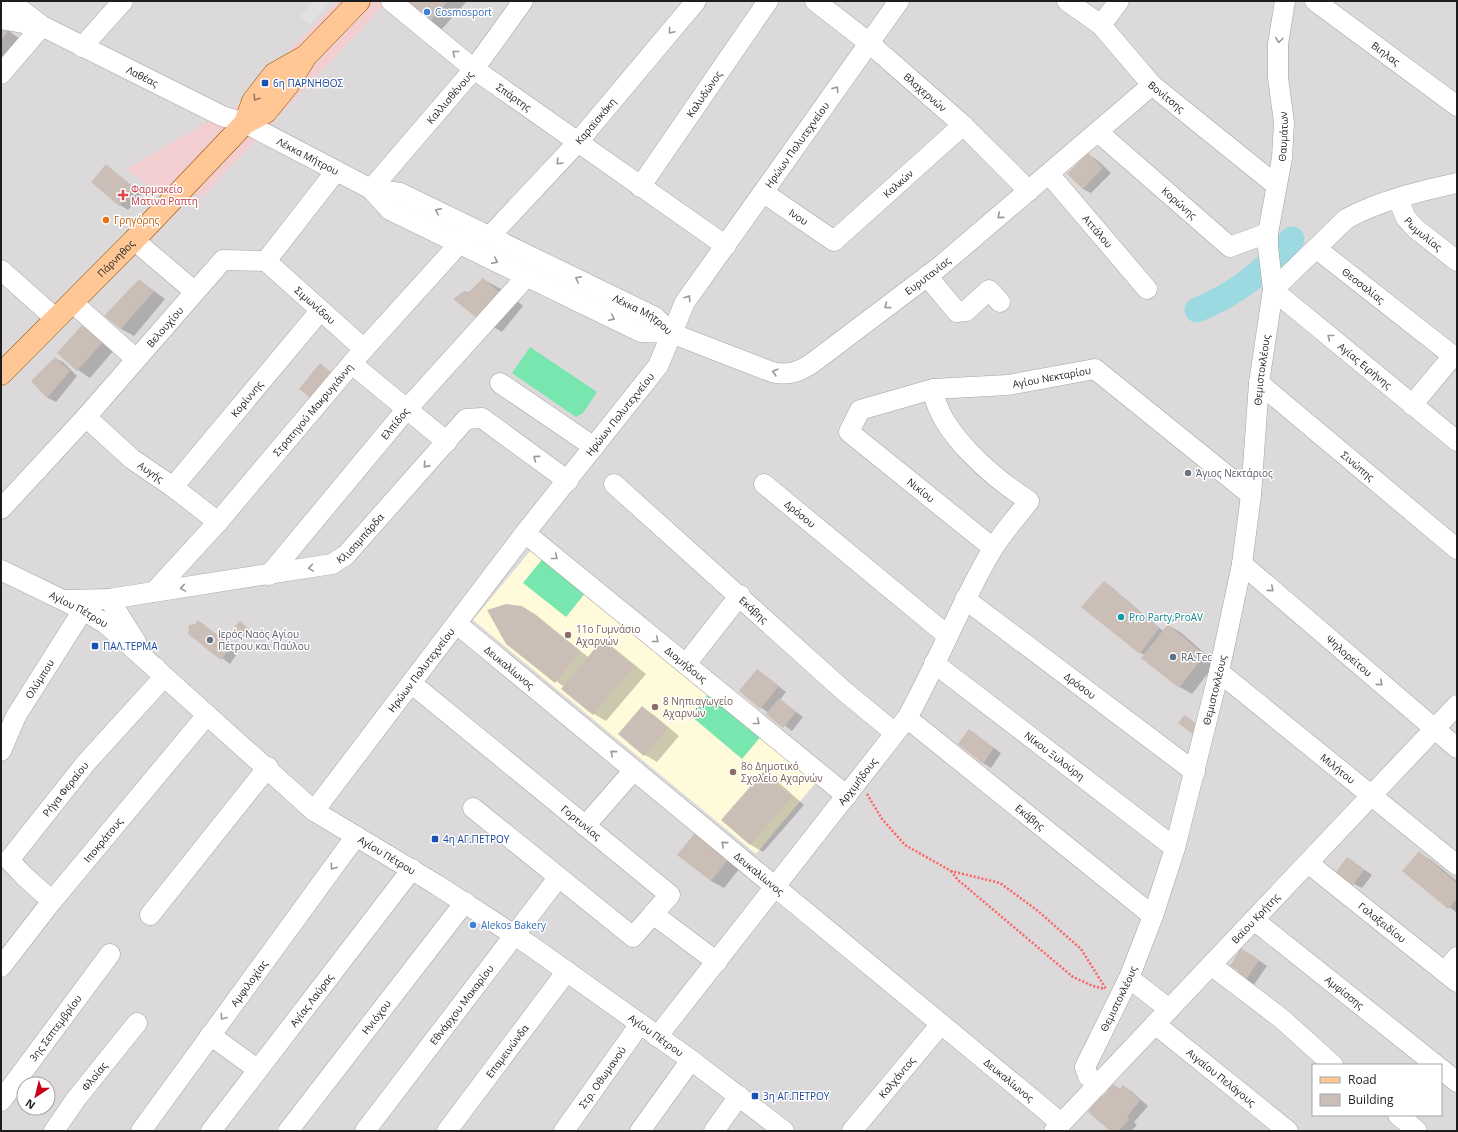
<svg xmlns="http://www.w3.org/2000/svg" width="1458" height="1132" font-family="'Open Sans',sans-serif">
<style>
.residential{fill:#dbd9da;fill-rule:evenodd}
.commercial{fill:#f2ced1}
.education{fill:#fffbda}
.pitch{fill:#77e6af}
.parking{fill:#e1e1e1}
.shadow{fill:#0003}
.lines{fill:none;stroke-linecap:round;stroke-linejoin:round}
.river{stroke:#9dd9e1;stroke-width:25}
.building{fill:#cbbeb7}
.minor-casing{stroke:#a4a4a4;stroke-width:21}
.major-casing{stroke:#955400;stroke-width:23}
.path{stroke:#ff6263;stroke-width:2.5;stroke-dasharray:2 2;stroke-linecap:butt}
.minor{stroke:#fff;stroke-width:20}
.major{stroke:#ffc796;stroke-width:22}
.oneway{stroke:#999}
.oneway2{stroke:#997a60}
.shop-dot{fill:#3f7fe0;stroke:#fff;stroke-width:1.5}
.transit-dot{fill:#1a4fb4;stroke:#fff;stroke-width:1.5}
.health-dot{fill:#e0444e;stroke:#fff;stroke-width:1.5}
.food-dot{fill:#e8710a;stroke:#fff;stroke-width:1.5}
.worship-dot{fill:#6b7280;stroke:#fff;stroke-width:1.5}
.culture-dot{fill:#0f9aa8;stroke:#fff;stroke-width:1.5}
.education-dot{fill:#8d6e63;stroke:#fff;stroke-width:1.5}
.service-dot{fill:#5c6f8a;stroke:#fff;stroke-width:1.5}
.labels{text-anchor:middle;stroke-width:3;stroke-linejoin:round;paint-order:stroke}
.shop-label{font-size:10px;fill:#366cbe;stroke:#fff;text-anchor:start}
.street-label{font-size:10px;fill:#1d1d1d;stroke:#fff}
.transit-label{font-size:10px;fill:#164399;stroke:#fff;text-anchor:start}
.health-label{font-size:10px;fill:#be3a42;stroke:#fff;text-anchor:start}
.food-label{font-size:10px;fill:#c56008;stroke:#fff;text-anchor:start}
.worship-label{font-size:10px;fill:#5b616d;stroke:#fff;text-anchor:start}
.culture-label{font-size:10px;fill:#0d838f;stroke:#fff;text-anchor:start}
.education-label{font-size:10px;fill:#785e54;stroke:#fff;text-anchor:start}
.service-label{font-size:10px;fill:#4e5e75;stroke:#fff;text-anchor:start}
</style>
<rect width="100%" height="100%" fill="#efe9e1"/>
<path class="residential" d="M 1,1 L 337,1 L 237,105 L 222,116 L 202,197 L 388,1 L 1457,1 L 1457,1131 L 1,1131 ZM 1313,1065 L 1441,1065 L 1441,1115 L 1313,1115 ZM 24,1084 L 48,1084 L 48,1108 L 24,1108 Z"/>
<path class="commercial" d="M 337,1 L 388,1 L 202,197 L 149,186 L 126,169 L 237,105 Z"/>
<path class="education" d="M 535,545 L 818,780 L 756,854 L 473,620 Z"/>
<path class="pitch" d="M 530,347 L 597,392 L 583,413 L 576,417 L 512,373 Z
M 544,557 L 586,592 L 566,617 L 523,583 Z
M 710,692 L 762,735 L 742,759 L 691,716 Z"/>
<path class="parking" d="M 313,1 L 331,1 L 310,24 L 300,17 Z"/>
<path class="shadow" d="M 405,1 L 467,1 L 441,30 Z
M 1,25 L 20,39 L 1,66 Z
M 1088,155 L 1096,159 L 1111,173 L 1091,193 L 1083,189 Z
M 106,165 L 142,194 L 128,210 L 120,205 Z
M 483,279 L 508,293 L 523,306 L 502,332 L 477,317 L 469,293 Z
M 139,280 L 165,299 L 134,336 L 121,329 Z
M 84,325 L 114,350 L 90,378 L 78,370 L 59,353 Z
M 55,358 L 63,362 L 77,376 L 56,402 L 48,398 L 32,381 Z
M 1108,584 L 1163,631 L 1168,625 L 1180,632 L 1216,663 L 1192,694 L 1180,687 L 1143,658 L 1145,655 L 1141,653 Z
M 522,607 L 535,614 L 588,657 L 602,641 L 614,648 L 646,674 L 606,721 L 594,714 L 564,687 L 507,643 Z
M 198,621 L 239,651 L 230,664 L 189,634 Z
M 240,622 L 255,635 L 250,639 L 246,637 Z
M 758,670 L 786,692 L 780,700 L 803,717 L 792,731 L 740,691 Z
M 642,708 L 654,715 L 679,736 L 657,762 L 645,755 Z
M 969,730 L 1001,753 L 991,768 L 983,763 Z
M 763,773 L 776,780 L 804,805 L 763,852 L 751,845 L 723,820 Z
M 695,834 L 740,868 L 724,888 L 711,881 Z
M 1419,853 L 1431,860 L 1457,881 L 1457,913 L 1404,871 Z
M 1348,858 L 1372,875 L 1362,888 L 1354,884 Z
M 1250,954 L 1267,966 L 1253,986 L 1245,982 Z
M 1113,1085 L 1121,1089 L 1123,1087 L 1131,1091 L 1148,1106 L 1134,1122 L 1137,1125 L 1131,1131 L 1112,1131 L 1103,1097 Z"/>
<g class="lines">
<path class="river" d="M 1197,310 C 1238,293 1263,272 1292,239"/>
</g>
<path class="building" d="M 404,1 L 448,1 L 428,23 Z
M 1,26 L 8,31 L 1,41 Z
M 1088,153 L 1103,168 L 1083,189 L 1067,174 Z
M 106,164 L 134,188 L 119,206 L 91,182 Z
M 483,278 L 499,292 L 477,318 L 453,299 L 464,291 L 469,292 Z
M 139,279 L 154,291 L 121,329 L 104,316 Z
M 83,324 L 102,343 L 77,371 L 57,353 Z
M 55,357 L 70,371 L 47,398 L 31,381 Z
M 320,363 L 332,373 L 312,399 L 299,389 Z
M 1104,581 L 1159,628 L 1140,654 L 1081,607 Z
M 506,604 L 522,606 L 531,612 L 580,652 L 555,683 L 506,644 L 487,610 Z
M 198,620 L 232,646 L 221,660 L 188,634 L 189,625 L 195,624 Z
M 240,621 L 252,632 L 246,638 L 234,627 Z
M 1168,624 L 1204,655 L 1179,688 L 1141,658 Z
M 602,640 L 634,666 L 593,715 L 561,689 Z
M 757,669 L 779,686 L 760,709 L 739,691 Z
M 779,698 L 796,712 L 783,728 L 766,714 Z
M 642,706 L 668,728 L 644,756 L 618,734 Z
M 1184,715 L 1200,726 L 1194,735 L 1178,723 Z
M 969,729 L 994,748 L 983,764 L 958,744 Z
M 763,772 L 792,797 L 750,845 L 721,820 Z
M 695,833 L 728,860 L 711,881 L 677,855 Z
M 1419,851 L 1457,883 L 1457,899 L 1448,909 L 1402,871 Z
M 1347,857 L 1364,870 L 1353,885 L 1336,872 Z
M 1241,948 L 1259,960 L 1244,983 L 1234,976 L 1238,971 L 1230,966 Z
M 1113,1084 L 1120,1089 L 1123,1085 L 1140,1100 L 1127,1117 L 1129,1119 L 1119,1131 L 1110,1131 L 1088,1112 L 1098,1097 L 1103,1096 Z"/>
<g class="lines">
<g class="minor-casing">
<g id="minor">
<path id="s1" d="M 10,1 L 42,26 L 222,116 L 245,123 L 371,189 L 400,193 L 655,317 L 671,333"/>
<path id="s2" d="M 391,1 L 474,69 L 726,246"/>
<path id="s3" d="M 815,1 L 868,42 L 963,125 L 1029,191"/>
<path id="s4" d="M 1067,1 L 1101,25 L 1152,85 L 1276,185"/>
<path id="s5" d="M 1315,1 L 1457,106"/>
<path d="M 1,16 L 6,20 L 40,26"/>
<path d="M 1101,25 L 1119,1"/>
<path d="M 82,47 L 123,1"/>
<path d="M 1,74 L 42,26"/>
<path id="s6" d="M 1098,132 L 1230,247 L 1268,233"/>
<path id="s7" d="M 1049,174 L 1147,289"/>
<path id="s8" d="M 640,187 L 768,1"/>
<path id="s9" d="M 371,189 L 390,210 L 641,332 L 671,333 L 772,372 C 788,376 798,372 811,364 L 938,268 L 1152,85"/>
<path id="s10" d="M 371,189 L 474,69 L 523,1"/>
<path id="s11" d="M 764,193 L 834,241 L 963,125"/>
<path id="s12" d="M 1398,199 L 1406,218 L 1416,229 L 1457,261"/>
<path id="s13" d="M 490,236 L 577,143 L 696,1"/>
<path d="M 134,240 L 194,291"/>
<path id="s14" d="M 1317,249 L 1457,359"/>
<path id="s15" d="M 266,261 L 364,349"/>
<path d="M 266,261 L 336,171"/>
<path d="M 1,270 L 56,319"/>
<path d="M 927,276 L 957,312 L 966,311 L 989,290 L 1000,302"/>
<path id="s16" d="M 1273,290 L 1457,441"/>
<path d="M 1273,290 L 1346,219 C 1378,201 1421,191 1457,183"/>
<path d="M 72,302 L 136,359"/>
<path d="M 352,364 L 447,442"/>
<path d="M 500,383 L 594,447"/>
<path id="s17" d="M 1259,383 L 1457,549"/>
<path d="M 1412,405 L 1453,356"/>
<path id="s18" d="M 86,417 L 132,459 L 173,487 L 218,522"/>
<path id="s19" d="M 614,484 L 844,691 L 895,733"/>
<path id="s20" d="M 764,484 L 948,636"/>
<path id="s21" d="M 173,487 L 320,311"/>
<path id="s22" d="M 1,509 L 86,417 L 223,260 L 266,261"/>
<path id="s23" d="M 525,533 L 847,796"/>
<path id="s24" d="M 993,548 L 849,432 L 860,410 L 933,389 L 1008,385 L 1095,369 L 1251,495"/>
<path id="s25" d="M 1242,564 L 1457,748"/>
<path id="s26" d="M 1,570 L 83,610 L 106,624 L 314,811 L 437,885 L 531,946 L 691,1060 L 784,1131"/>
<path id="s27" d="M 269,575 L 406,410 L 527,276"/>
<path id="s28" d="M 154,592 L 218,522 L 364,349 L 468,234"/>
<path d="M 109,599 L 136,642"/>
<path id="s29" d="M 965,599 L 1195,772"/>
<path id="s30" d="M 67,600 L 109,599 L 332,564 L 346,555 L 466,419 L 482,418 L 568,481"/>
<path id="s31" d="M 457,624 L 1061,1123"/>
<path id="s32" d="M 934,663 L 1175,848"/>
<path d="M 686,664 L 740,595"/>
<path id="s33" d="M 1219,672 L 1457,865"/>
<path id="s34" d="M 411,683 L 670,895 L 653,914 L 717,962"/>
<path id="s35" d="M 907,718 L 1153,916"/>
<path id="s36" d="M 1,751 L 16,716 L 83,610"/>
<path d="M 473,808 L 633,937 L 653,914"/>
<path id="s37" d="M 314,811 L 525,533 L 658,366 L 685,302 L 899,1"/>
<path d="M 585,826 L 634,770"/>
<path id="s38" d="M 1308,863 L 1457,982"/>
<path id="s39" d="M 52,901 L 24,876 L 9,860 L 85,764 L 164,677 L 155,667"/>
<path d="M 150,915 L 268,767"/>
<path id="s40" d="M 1254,920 L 1436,1065"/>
<path d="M 1211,965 L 1282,1019 L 1333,1065"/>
<path id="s41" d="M 1,967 L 52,901 L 207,715"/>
<path d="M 1445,972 L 1457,957"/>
<path d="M 1129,978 L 1169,1009"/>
<path id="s42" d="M 1155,1024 L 1288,1131"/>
<path d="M 210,1035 L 257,1069"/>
<path id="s43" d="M 657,1037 L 907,718 C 938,663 960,604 992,550 C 1002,533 1017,517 1029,501 C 995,479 938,432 933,389"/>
<path d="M 1441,1069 L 1457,1082"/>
<path id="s44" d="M 1098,1085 L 1088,1076 L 1085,1067 L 1129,978 L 1153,916 L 1175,848 L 1219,672 L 1242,564 L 1251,495 L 1259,383 L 1273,290 L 1268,247 L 1268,233 L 1282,158 L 1284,122 L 1278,78 L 1278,44 L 1285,1"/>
<path id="s45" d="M 1,1101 L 110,954"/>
<path d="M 1398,1115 L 1417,1131"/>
<path id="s46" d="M 54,1131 L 76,1099 L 137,1023"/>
<path id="s47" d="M 141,1131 L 356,836"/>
<path id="s48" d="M 211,1131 L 412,869"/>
<path id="s49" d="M 288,1131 L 465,902"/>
<path id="s50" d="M 365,1131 L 558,878"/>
<path id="s51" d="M 447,1131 L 567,971"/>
<path id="s52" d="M 564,1131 L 640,1024"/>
<path d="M 640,1131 L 691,1060"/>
<path d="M 714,1131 L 739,1096"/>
<path id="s53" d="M 852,1131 L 941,1024"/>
<path id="s54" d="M 1054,1131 L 1457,705"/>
</g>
</g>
<g class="major-casing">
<g id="major">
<path d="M 245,123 L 253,101 L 274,74 L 304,57"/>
<path id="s55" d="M 1,374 L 134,240 L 245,123 L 266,112 L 288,85 L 306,56 L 359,1"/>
</g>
</g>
<path class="path" d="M 867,794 L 882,819 L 905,845 L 951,871 L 1000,883 L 1038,911 L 1081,949 L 1106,989
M 951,871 L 958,880 L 1073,977 L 1093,986 L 1105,989"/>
<use href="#minor" class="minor"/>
<use href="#major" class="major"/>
</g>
<defs><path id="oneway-chevron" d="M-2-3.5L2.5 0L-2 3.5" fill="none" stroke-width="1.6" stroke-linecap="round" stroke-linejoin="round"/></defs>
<g class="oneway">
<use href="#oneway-chevron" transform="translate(671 31) rotate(130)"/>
<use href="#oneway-chevron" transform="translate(1279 40) rotate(97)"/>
<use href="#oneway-chevron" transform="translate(455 53) rotate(-141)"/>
<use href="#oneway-chevron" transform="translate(836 89) rotate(-55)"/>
<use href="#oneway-chevron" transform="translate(559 162) rotate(133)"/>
<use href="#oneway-chevron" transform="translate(438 211) rotate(-154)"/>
<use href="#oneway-chevron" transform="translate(1000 216) rotate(140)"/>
<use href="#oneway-chevron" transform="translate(495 261) rotate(26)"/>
<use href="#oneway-chevron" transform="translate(578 279) rotate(-154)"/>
<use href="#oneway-chevron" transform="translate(688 298) rotate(-56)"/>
<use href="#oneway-chevron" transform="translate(887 306) rotate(143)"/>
<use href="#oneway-chevron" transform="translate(612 318) rotate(26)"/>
<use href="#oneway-chevron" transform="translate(1330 337) rotate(-141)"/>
<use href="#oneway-chevron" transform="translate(775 372) rotate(-164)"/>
<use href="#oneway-chevron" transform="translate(536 458) rotate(-144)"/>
<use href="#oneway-chevron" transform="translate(426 465) rotate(132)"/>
<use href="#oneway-chevron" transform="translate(555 557) rotate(39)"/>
<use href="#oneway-chevron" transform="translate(311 568) rotate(171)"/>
<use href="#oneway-chevron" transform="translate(183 588) rotate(171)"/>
<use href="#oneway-chevron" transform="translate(1271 589) rotate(41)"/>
<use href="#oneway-chevron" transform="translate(656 640) rotate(39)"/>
<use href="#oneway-chevron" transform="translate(1380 683) rotate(41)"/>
<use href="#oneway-chevron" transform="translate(757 722) rotate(39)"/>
<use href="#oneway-chevron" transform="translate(613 753) rotate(-140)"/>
<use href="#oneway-chevron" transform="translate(724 844) rotate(-140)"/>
<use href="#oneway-chevron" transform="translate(333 867) rotate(126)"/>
<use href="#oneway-chevron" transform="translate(223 1017) rotate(126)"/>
</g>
<use class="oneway2" href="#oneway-chevron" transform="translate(256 98) rotate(124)"/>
<g class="shop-dot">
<circle cx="427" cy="12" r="4"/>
<circle cx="473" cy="925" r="4"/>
</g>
<g class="transit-dot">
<rect x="261" y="79" width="8" height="8" rx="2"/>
<rect x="91" y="642" width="8" height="8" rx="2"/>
<rect x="431" y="835" width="8" height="8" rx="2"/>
<rect x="751" y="1092" width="8" height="8" rx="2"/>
</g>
<path class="health-dot" d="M121 189h4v4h4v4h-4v4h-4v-4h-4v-4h4z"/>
<circle class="food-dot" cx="106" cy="220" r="4"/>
<g class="worship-dot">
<circle cx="1188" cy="473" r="4"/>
<circle cx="210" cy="640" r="4"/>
</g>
<circle class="culture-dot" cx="1121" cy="617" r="4"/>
<g class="education-dot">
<circle cx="568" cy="635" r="4"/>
<circle cx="655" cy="707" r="4"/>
<circle cx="733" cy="772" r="4"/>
</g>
<circle class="service-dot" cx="1173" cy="657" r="4"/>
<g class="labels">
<g class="shop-label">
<text x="435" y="16">Cosmosport</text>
<text x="481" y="929">Alekos Bakery</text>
</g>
<g class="street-label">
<text dy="4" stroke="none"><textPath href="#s5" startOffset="88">Βιηλας</textPath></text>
<text dy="4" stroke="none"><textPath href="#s1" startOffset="153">Λαθέας</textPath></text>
<text dy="4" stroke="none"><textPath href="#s3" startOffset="143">Βλαχερνών</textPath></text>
<text dy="4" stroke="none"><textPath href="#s8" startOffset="113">Καλυδώνος</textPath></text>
<text dy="4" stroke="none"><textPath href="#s4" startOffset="139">Βονίτσης</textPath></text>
<text dy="4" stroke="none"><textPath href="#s10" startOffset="121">Καλλισθένους</textPath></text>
<text dy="4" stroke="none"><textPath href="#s2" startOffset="156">Σπάρτης</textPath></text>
<text dy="4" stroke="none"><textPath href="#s13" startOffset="156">Καραϊσκάκη</textPath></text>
<text dy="4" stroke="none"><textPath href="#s44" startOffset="983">Θαυμάτων</textPath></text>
<text dy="4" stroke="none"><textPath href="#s37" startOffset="825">Ηρώων Πολυτεχνείου</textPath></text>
<text dy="4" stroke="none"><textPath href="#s1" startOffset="337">Λέκκα Μήτρου</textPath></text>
<text dy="4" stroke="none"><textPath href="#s11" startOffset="171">Καλκών</textPath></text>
<text dy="4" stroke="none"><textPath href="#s6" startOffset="108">Κορώνης</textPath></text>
<text dy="4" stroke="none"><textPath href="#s11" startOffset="42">Ινου</textPath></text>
<text dy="4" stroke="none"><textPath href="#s7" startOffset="75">Αττάλου</textPath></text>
<text dy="4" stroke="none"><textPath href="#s12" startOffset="44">Ρωμυλίας</textPath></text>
<text dy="4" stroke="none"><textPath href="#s55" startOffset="163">Πάρνηθος</textPath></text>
<text dy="4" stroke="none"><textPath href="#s9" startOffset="633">Ευρυτανίας</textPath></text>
<text dy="4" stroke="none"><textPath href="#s14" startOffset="59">Θεσσαλίας</textPath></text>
<text dy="4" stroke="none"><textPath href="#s15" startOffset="66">Σιμωνίδου</textPath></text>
<text dy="4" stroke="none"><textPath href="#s1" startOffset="709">Λέκκα Μήτρου</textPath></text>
<text dy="4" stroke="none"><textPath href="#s22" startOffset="245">Βελουχίου</textPath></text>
<text dy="4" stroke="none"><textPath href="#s16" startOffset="119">Αγίας Ειρήνης</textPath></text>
<text dy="4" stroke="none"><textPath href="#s44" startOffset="747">Θεμιστοκλέους</textPath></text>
<text dy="4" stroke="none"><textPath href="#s24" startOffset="405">Αγίου Νεκταρίου</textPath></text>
<text dy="4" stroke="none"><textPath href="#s21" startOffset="115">Κορίννης</textPath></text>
<text dy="4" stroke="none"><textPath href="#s28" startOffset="242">Στρατηγού Μακρυγιάννη</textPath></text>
<text dy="4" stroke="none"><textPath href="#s37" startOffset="501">Ηρώων Πολυτεχνείου</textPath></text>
<text dy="4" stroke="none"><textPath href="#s27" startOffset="197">Ελπίδος</textPath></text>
<text dy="4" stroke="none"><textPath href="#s17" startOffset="129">Σινώπης</textPath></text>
<text dy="4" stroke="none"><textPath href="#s18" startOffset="85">Αυγής</textPath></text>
<text transform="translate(921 490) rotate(39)" y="4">Νικίου</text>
<text dy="4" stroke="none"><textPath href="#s20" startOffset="47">Δρόσου</textPath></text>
<text dy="4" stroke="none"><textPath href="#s30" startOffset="306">Κλισαμπάρδα</textPath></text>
<text dy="4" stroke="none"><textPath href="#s19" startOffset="188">Εκάβης</textPath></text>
<text dy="4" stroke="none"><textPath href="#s26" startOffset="87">Αγίου Πέτρου</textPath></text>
<text dy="4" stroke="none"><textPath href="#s25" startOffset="141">Ψηλορείτου</textPath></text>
<text dy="4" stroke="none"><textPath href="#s23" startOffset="208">Διομήδους</textPath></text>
<text dy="4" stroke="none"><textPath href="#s31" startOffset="68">Δευκαλίωνος</textPath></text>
<text dy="4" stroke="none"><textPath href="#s37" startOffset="177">Ηρώων Πολυτεχνείου</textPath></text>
<text dy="4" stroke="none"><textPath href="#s36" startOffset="82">Ολύμπου</textPath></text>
<text dy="4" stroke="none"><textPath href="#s29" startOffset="144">Δρόσου</textPath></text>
<text dy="4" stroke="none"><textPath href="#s44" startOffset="423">Θεμιστοκλέους</textPath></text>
<text dy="4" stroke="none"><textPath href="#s32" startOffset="152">Νίκου Ξυλούρη</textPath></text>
<text dy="4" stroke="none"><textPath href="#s33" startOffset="153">Μιλήτου</textPath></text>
<text dy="4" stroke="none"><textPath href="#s43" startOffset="325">Αρχιμήδους</textPath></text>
<text dy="4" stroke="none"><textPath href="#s39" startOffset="150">Ρήγα Φεραίου</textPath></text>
<text dy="4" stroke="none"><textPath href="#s35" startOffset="158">Εκάβης</textPath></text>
<text dy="4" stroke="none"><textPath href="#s34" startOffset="220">Γορτυνίας</textPath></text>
<text dy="4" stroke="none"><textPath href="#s41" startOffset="163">Ιποκράτους</textPath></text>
<text dy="4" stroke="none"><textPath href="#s26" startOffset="483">Αγίου Πέτρου</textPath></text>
<text dy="4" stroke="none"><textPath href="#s31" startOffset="392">Δευκαλίωνος</textPath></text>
<text dy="4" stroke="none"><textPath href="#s54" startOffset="293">Βαϊου Κρήτης</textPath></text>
<text dy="4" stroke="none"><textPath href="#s38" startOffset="95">Γαλαξειδίου</textPath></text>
<text dy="4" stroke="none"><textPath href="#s47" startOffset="183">Αμφιλοχίας</textPath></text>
<text dy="4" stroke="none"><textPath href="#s40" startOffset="116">Αμφίσσης</textPath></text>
<text dy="4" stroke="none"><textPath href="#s44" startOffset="99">Θεμιστοκλέους</textPath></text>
<text dy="4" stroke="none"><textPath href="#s48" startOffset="165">Αγίας Λαύρας</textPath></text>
<text dy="4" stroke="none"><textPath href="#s50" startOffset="159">Εθνάρχου Μακαρίου</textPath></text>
<text dy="4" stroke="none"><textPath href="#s49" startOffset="144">Ηνιόχου</textPath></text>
<text dy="4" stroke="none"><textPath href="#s45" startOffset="91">3ης Σεπτεμβρίου</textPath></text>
<text dy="4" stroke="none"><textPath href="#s26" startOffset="807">Αγίου Πέτρου</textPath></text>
<text dy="4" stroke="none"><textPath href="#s51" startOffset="100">Επαμεινώνδα</textPath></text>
<text dy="4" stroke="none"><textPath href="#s46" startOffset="68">Φλοίας</textPath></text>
<text dy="4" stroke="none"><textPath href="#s42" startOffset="85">Αιγαίου Πελάγους</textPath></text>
<text dy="4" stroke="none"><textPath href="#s52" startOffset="66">Στρ. Οθωμανού</textPath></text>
<text dy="4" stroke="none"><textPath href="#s53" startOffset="70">Καλχάντος</textPath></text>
<text dy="4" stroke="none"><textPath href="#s31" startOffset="716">Δευκαλίωνος</textPath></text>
</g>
<g class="transit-label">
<text x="273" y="87">6η ΠΑΡΝΗΘΟΣ</text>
<text x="103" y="650">ΠΑΛ.ΤΕΡΜΑ</text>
<text x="443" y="843">4η ΑΓ.ΠΕΤΡΟΥ</text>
<text x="763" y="1100">3η ΑΓ.ΠΕΤΡΟΥ</text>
</g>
<g class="health-label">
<text x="131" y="193">Φαρμακείο<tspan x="131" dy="12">Ματινα Ραπτη</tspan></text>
</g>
<g class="food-label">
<text x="114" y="224">Γρηγόρης</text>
</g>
<g class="worship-label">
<text x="1196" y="477">Άγιος Νεκτάριος</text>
<text x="218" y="638">Ιερός Ναός Αγίου<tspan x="218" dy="12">Πέτρου και Παύλου</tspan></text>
</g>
<g class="culture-label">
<text x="1129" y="621">Pro Party,ProAV</text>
</g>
<g class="education-label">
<text x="576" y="633">11ο Γυμνάσιο<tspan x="576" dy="12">Αχαρνών</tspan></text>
<text x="663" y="705">8 Νηπιαγωγείο<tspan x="663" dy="12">Αχαρνών</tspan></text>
<text x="741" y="770">8ο Δημοτικό<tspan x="741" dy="12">Σχολείο Αχαρνών</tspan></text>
</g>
<g class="service-label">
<text x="1181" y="661">RA.Tec</text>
</g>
</g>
<rect width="1458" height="1132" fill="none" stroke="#1d1d1d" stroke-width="4"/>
<rect x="1312" y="1064" width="130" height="52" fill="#ffffff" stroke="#a5a5a5"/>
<rect x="1320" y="1077" width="20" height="6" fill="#ffc796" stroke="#a5a5a5"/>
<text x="1348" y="1084" font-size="12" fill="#1d1d1d">Road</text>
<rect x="1320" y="1094" width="20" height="12" fill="#cbbeb7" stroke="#a5a5a5"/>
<text x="1348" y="1104" font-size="12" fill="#1d1d1d">Building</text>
<g transform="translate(36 1096) rotate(215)"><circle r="19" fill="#ffffff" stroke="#a5a5a5"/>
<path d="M0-3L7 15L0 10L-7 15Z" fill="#c90015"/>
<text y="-6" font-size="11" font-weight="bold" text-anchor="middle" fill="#1d1d1d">N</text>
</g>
</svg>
